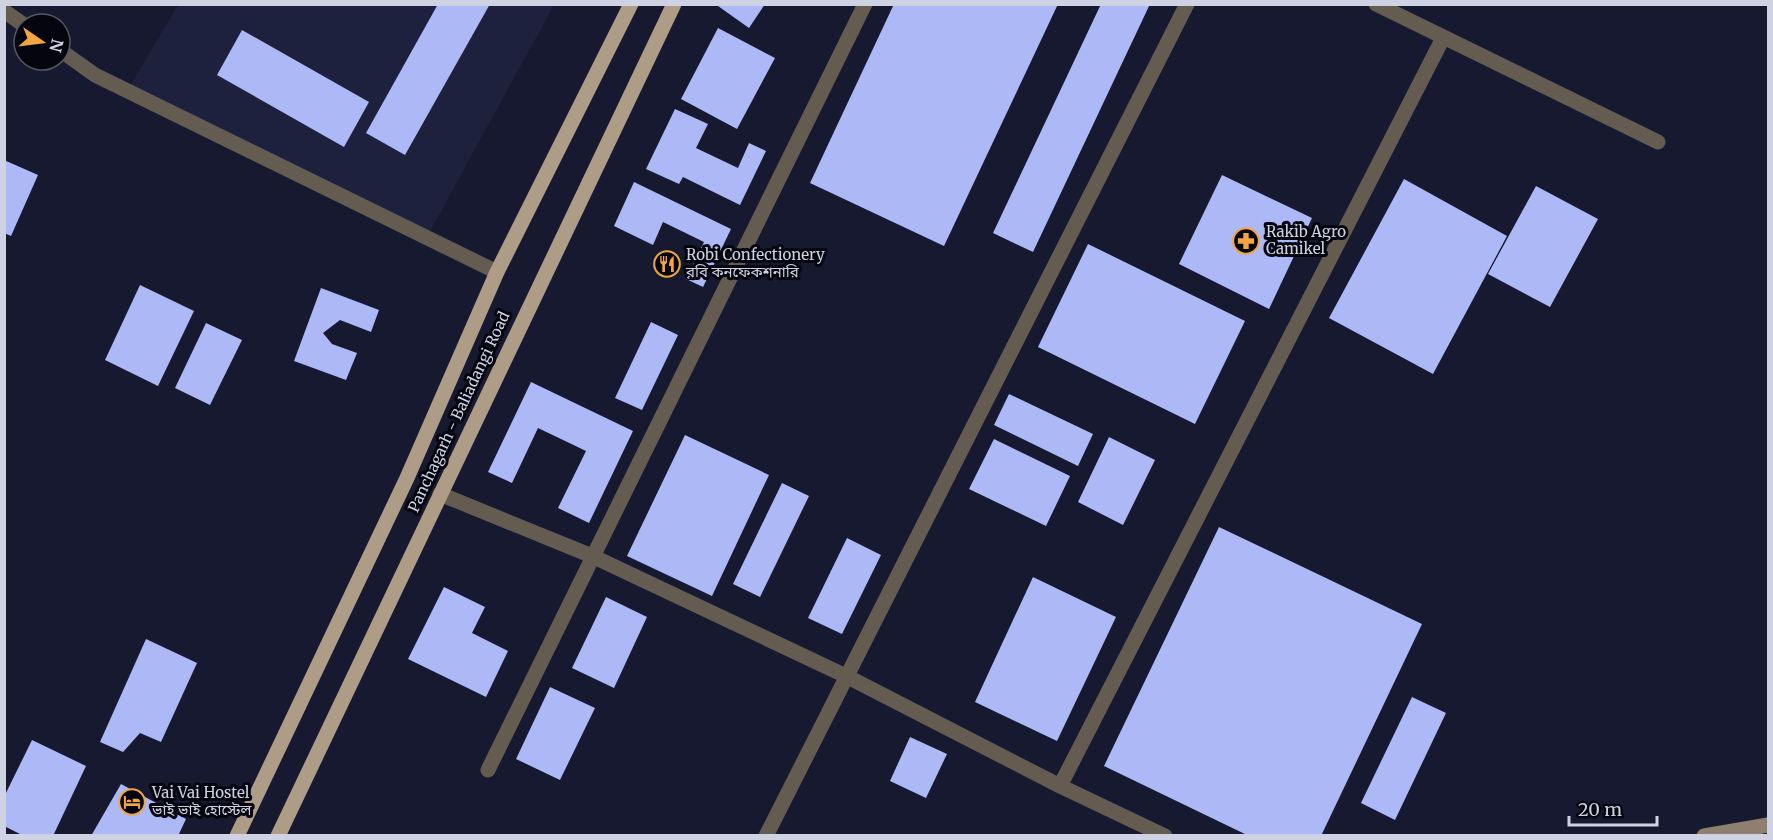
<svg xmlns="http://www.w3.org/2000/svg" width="1773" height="840" font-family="Merriweather,'Noto Sans Bengali',serif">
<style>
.built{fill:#1e213d}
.building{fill:#adb8f7}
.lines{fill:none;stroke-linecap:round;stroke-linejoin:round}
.minor{stroke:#645b51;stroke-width:15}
.secondary{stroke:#8f7f6f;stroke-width:15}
.primary{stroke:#af9c86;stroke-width:15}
.labels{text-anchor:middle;stroke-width:6;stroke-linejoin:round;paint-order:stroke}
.poi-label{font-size:15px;fill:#cfd2e2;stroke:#05050f;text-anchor:start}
.street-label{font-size:15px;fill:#cfd2e2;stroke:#05050f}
</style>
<rect width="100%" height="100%" fill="#161930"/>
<path class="built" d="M 178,5 L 554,5 L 429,233 L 130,86 Z"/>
<path class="building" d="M 438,4 L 490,4 L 405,155 L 366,133 Z
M 719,4 L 765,4 L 749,28 L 718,6 Z
M 894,4 L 1058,4 L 944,246 L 810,183 Z
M 1101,4 L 1150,4 L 1033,252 L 993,233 Z
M 718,28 L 775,58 L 737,129 L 681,99 Z
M 242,30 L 369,102 L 344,147 L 217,75 Z
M 675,109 L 708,124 L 696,148 L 738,168 L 749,143 L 766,151 L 740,205 L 683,177 L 679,184 L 646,169 Z
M 4,160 L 38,175 L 11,236 L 4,233 Z
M 1222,175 L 1312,218 L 1269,309 L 1179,264 Z
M 1404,179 L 1507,236 L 1433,374 L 1329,318 Z
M 634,182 L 731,229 L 703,287 L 686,279 L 704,242 L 663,222 L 653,245 L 614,226 Z
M 1536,186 L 1598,219 L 1550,307 L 1488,274 Z
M 1088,244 L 1245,321 L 1195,424 L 1038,347 Z
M 140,285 L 194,311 L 158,386 L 105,360 Z
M 321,288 L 379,310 L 371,332 L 340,320 L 323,333 L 332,344 L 357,353 L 346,380 L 294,361 Z
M 651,322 L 678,335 L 642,410 L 615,398 Z
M 206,323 L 242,340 L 210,405 L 175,388 Z
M 531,382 L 633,431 L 589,523 L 558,508 L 586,451 L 538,428 L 512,483 L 488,472 Z
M 1009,394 L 1093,434 L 1078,466 L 994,425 Z
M 685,435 L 769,475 L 712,596 L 627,556 Z
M 1109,437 L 1155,460 L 1123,525 L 1078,502 Z
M 994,439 L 1070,476 L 1046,526 L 969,489 Z
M 782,483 L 809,496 L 760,597 L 733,584 Z
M 1219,527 L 1422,624 L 1321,836 L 1249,836 L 1104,766 Z
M 847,538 L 881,555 L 842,634 L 808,618 Z
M 1033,577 L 1116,617 L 1057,741 L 975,702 Z
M 444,587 L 485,607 L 472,633 L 508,651 L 486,697 L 408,659 Z
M 606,597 L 647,617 L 614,688 L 572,668 Z
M 146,639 L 197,663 L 161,742 L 140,733 L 123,752 L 100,742 Z
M 550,687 L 595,708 L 560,780 L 516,759 Z
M 1412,697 L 1446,713 L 1395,820 L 1361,803 Z
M 910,737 L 947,754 L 926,798 L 890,781 Z
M 32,740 L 86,766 L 53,836 L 24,836 L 4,826 L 4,797 Z
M 121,784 L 186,819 L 178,836 L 91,836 Z"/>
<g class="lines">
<path class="minor" d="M 1376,4 L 1658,142
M 4,11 L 24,25
M 60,50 L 95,75 L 497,272
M 440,494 L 592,556 L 848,677 L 1060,786 L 1165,836
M 488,770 L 865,4
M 1060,786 L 1443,38
M 766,836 L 1187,4"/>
<path class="secondary" d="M 1704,836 L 1768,825"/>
<path class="primary" d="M 237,836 L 407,478 L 497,272 L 631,4
M 278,836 L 674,4"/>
</g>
<defs>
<g id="pharmacy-ring" transform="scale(1.35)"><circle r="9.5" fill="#05050f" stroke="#f2a541" stroke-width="1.5"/><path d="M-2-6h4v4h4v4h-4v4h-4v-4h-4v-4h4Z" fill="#f2a541"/></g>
<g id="restaurant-ring" transform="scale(1.35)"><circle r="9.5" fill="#05050f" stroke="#f2a541" stroke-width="1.5"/><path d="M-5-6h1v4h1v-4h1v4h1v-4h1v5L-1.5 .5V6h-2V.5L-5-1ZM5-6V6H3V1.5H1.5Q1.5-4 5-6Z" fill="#f2a541"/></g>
<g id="hotel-ring" transform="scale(1.35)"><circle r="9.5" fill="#05050f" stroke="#f2a541" stroke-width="1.5"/><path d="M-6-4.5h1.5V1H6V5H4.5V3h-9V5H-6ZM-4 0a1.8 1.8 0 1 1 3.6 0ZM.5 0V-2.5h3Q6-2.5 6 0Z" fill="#f2a541"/></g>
</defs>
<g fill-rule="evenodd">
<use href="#pharmacy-ring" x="1246" y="241"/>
<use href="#restaurant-ring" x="667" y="264"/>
<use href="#hotel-ring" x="132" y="802"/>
</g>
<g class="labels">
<g class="poi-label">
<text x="1266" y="237">Rakib Agro<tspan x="1266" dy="17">Camikel</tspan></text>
<text x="686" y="260">Robi Confectionery<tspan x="686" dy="17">রবি কনফেকশনারি</tspan></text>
<text x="152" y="798">Vai Vai Hostel<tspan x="152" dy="17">ভাই ভাই হোস্টেল</tspan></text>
</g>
<g class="street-label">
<text transform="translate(459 412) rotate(-65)" y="5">Panchagarh - Baliadangi Road</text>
</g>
</g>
<rect width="1773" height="840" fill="none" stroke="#cfd2e2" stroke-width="12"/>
<g transform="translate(42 42) rotate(104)"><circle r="28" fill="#05050f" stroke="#565763" stroke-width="1.5"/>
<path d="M0-4.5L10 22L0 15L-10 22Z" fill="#f2a541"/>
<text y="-9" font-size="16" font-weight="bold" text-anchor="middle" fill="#cfd2e2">N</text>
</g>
<path d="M1569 816v9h88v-9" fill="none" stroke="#cfd2e2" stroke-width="3"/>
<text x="1578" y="816" font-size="18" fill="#cfd2e2" stroke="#05050f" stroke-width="4.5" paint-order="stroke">20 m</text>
</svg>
